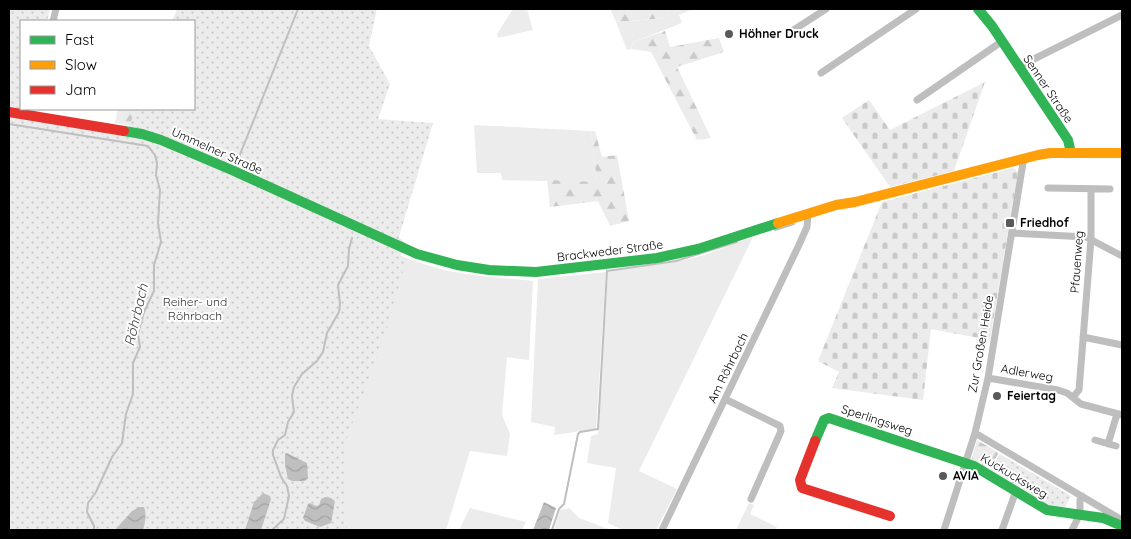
<svg xmlns="http://www.w3.org/2000/svg" width="1131" height="539" font-family="Quicksand,sans-serif">
<style>
.green{fill:#ececec}
.forest{fill:url(#forest-firs)}
.cemetery{fill:url(#cemetery-stones)}
.park{fill:url(#park-dots)}
.water{fill:url(#water-waves)}
.lines{fill:none;stroke-linecap:round;stroke-linejoin:round}
.stream{stroke:#bfbfbf;stroke-width:2}
.street{stroke:#bebebe;stroke-width:7}
.fast{stroke:#30b455;stroke-width:10}
.slow{stroke:#ff9f0a;stroke-width:10}
.jam{stroke:#e5322d;stroke-width:10}
.poi-dot{fill:#595959;stroke:#fff;stroke-width:2}
.labels{text-anchor:middle;stroke-width:4;stroke-linejoin:round;paint-order:stroke}
.poi-label{font-size:12px;font-weight:bold;fill:#000;stroke:#fff;text-anchor:start}
.street-label{font-size:12px;fill:#000;stroke:#fff}
.park-label{font-size:12px;fill:#333;stroke:#fff}
.water-label{font-size:14px;font-style:italic;fill:#444;stroke:#fff}
</style>
<defs>
<pattern id="forest-firs" width="22" height="20" patternUnits="userSpaceOnUse" patternTransform="scale(1.25)"><rect width="22" height="20" fill="#ececec"/><path d="M5 1l3.5 6h-7zM16 11l3.5 6h-7z" fill="#c9c9c9"/></pattern>
<pattern id="cemetery-stones" width="16" height="16" patternUnits="userSpaceOnUse" patternTransform="scale(1.25)"><rect width="16" height="16" fill="#ececec"/><path d="M2 7V4a2 2 0 0 1 4 0v3zM10 15v-3a2 2 0 0 1 4 0v3z" fill="#c9c9c9"/></pattern>
<pattern id="park-dots" width="8" height="8" patternUnits="userSpaceOnUse" patternTransform="scale(1.25)"><rect width="8" height="8" fill="#ececec"/><path d="M2 2h.1M6 6h.1" fill="none" stroke="#c9c9c9" stroke-width="1.8" stroke-linecap="round"/></pattern>
<pattern id="water-waves" width="16" height="10" patternUnits="userSpaceOnUse" patternTransform="scale(1.25)"><rect width="16" height="10" fill="#bfbfbf"/><path d="M0 5q4-4 8 0t8 0" fill="none" stroke="#a2a2a2"/></pattern>
</defs>
<rect width="100%" height="100%" fill="#fff"/>
<path class="green" d="M 513,9 L 527,9 L 533,30 L 498,38 L 497,34 Z
M 669,9 L 693,9 L 679,15 L 682,23 L 633,42 L 631,49 L 627,50 L 616,22 L 665,18 Z
M 474,125 L 591,131 L 597,182 L 502,180 L 501,173 L 477,173 Z
M 172,154 L 401,256 C 419,262 436,269 454,272 C 480,277 506,278 533,281 L 529,360 L 507,357 L 502,415 L 510,434 L 507,456 L 470,451 L 446,530 L 95,530 Z
M 753,237 L 639,471 L 677,489 L 656,530 L 623,530 L 608,523 L 616,468 L 587,463 L 591,436 L 598,434 L 608,272 L 680,261 L 704,255 Z
M 606,272 L 596,429 L 554,435 L 555,427 L 531,422 L 538,279 Z
M 749,503 L 754,505 L 750,514 L 777,527 L 775,530 L 736,530 Z
M 470,508 L 526,522 L 522,530 L 459,530 Z
M 569,508 L 579,518 L 611,530 L 554,530 L 560,510 Z"/>
<path class="forest" d="M 610,9 L 669,9 L 665,18 L 616,22 Z
M 665,31 L 670,47 L 719,38 L 724,52 L 677,67 L 711,138 L 697,140 L 651,52 L 631,49 L 633,42 Z
M 118,109 L 159,109 L 150,130 L 115,123 Z
M 591,131 L 595,131 L 602,157 L 617,155 L 629,221 L 610,226 L 598,201 L 550,207 L 547,180 L 597,182 Z
M 977,440 L 999,453 L 988,470 L 971,461 Z"/>
<path class="cemetery" d="M 985,82 L 954,171 L 890,187 L 842,118 L 869,100 L 890,130 Z
M 1013,168 L 1018,172 L 990,340 L 931,329 L 923,400 L 832,388 L 839,372 L 818,361 L 882,202 Z"/>
<path class="park" d="M 9,9 L 50,9 L 47,21 L 21,21 L 21,109 L 25,109 L 22,118 L 125,136 L 136,109 L 194,109 L 194,21 L 172,21 L 177,9 L 377,9 L 369,46 L 390,84 L 378,119 L 433,123 L 399,237 L 405,243 L 401,256 L 406,259 L 389,323 L 376,359 L 344,446 L 347,530 L 9,530 Z
M 1000,454 L 1071,496 L 1064,509 L 1048,505 L 990,471 Z"/>
<path class="water" d="M 287,453 L 307,463 L 308,478 L 305,481 L 292,481 L 288,479 L 285,465 L 285,454 Z
M 263,493 L 270,496 L 271,499 L 261,530 L 245,530 L 254,502 Z
M 325,497 L 331,498 L 335,501 L 331,523 L 320,527 L 305,521 L 303,518 L 308,504 L 310,503 L 316,506 L 319,505 L 321,499 Z
M 544,502 L 556,508 L 549,530 L 533,530 Z
M 140,507 L 144,507 C 147,515 145,523 143,530 L 115,530 L 132,511 Z"/>
<g class="lines">
<path class="stream" d="M 9,124 L 148,146 L 155,155 L 157,163 L 156,175 L 160,190 L 158,223 L 161,242 L 154,265 L 154,291 L 144,312 L 138,334 L 140,347 L 133,363 L 133,394 L 126,414 L 122,443 L 112,457 L 96,492 L 88,503 L 87,512 L 94,526 L 94,530
M 235,167 L 298,9
M 775,230 L 794,224
M 272,530 L 284,519 L 289,496 L 287,486 L 281,477 L 273,455 L 273,450 L 278,440 L 285,435 L 288,422 L 294,412 L 292,396 L 294,387 L 302,374 L 317,361 L 323,352 L 327,333 L 339,312 L 340,304 L 338,285 L 348,266 L 349,249 L 352,238
M 552,530 L 559,509 L 564,504 L 578,434 L 580,432 L 598,429 L 607,271 L 676,261 L 737,242"/>
<path class="street" d="M 53,21 L 56,9
M 792,31 L 826,9
M 1018,67 L 1122,15
M 821,73 L 916,9
M 917,100 L 1001,42
M 1048,188 L 1110,189
M 1012,233 L 1086,237 L 1122,256
M 1083,337 L 1122,345
M 988,378 L 1058,390 L 1067,393 L 1081,404 L 1122,415
M 1073,397 L 1079,390 L 1091,239 L 1091,189
M 725,399 L 780,426 L 781,431 L 751,499
M 975,433 L 1122,520
M 1095,440 L 1116,446
M 1108,444 L 1117,414
M 662,530 L 798,247 L 807,227 L 808,214
M 944,530 L 975,433 L 988,378 L 1023,163 L 1022,158
M 1002,530 L 1016,491
M 1072,530 L 1080,514 L 1080,500 L 1082,496"/>
<path class="fast" d="M 978,9 L 992,26 L 1068,140 L 1071,153
M 124,131 L 142,134 L 161,140 L 234,171 L 417,254 L 457,265 L 489,270 L 536,272 L 657,258 L 698,249 L 778,223
M 815,441 L 824,420 L 829,418 L 974,466 L 1047,510 L 1103,518 L 1122,526"/>
<path class="slow" d="M 778,223 L 836,205 L 855,202 L 1038,155 L 1050,153 L 1122,153"/>
<path class="jam" d="M 9,112 L 124,131
M 815,441 L 800,480 L 802,488 L 890,516"/>
</g>
<g class="poi-dot">
<circle cx="729" cy="34" r="5"/>
<rect x="1005" y="218" width="10" height="10" rx="2.5"/>
<circle cx="997" cy="396" r="5"/>
<circle cx="943" cy="476" r="5"/>
</g>
<g class="labels">
<g class="poi-label">
<text x="739" y="38">Höhner Druck</text>
<text x="1020" y="227">Friedhof</text>
<text x="1007" y="400">Feiertag</text>
<text x="953" y="480">AVIA</text>
</g>
<g class="street-label">
<text transform="translate(1048 89) rotate(56)" y="4">Senner Straße</text>
<text transform="translate(217 151) rotate(24)" y="4">Ummelner Straße</text>
<text transform="translate(610 251) rotate(-7)" y="4">Brackweder Straße</text>
<text transform="translate(1077 262) rotate(-86)" y="4">Pfauenweg</text>
<text transform="translate(981 344) rotate(-80)" y="4">Zur Großen Heide</text>
<text transform="translate(728 368) rotate(-64)" y="4">Am Röhrbach</text>
<text transform="translate(1027 373) rotate(10)" y="4">Adlerweg</text>
<text transform="translate(877 420) rotate(18)" y="4">Sperlingsweg</text>
<text transform="translate(1014 476) rotate(31)" y="4">Kuckucksweg</text>
</g>
<g class="park-label">
<text x="195" y="306">Reiher- und<tspan x="195" dy="14">Röhrbach</tspan></text>
</g>
<g class="water-label">
<text transform="translate(136 315) rotate(-77)" y="5">Röhrbach</text>
</g>
</g>
<rect width="1131" height="539" fill="none" stroke="#000000" stroke-width="20"/>
<rect x="20" y="20" width="175" height="90" fill="#ffffff" stroke="#999999"/>
<rect x="30" y="36" width="25" height="8" fill="#30b455" stroke="#999999"/>
<text x="65" y="45" font-size="15" fill="#000000">Fast</text>
<rect x="30" y="61" width="25" height="8" fill="#ff9f0a" stroke="#999999"/>
<text x="65" y="70" font-size="15" fill="#000000">Slow</text>
<rect x="30" y="86" width="25" height="8" fill="#e5322d" stroke="#999999"/>
<text x="65" y="95" font-size="15" fill="#000000">Jam</text>
</svg>
